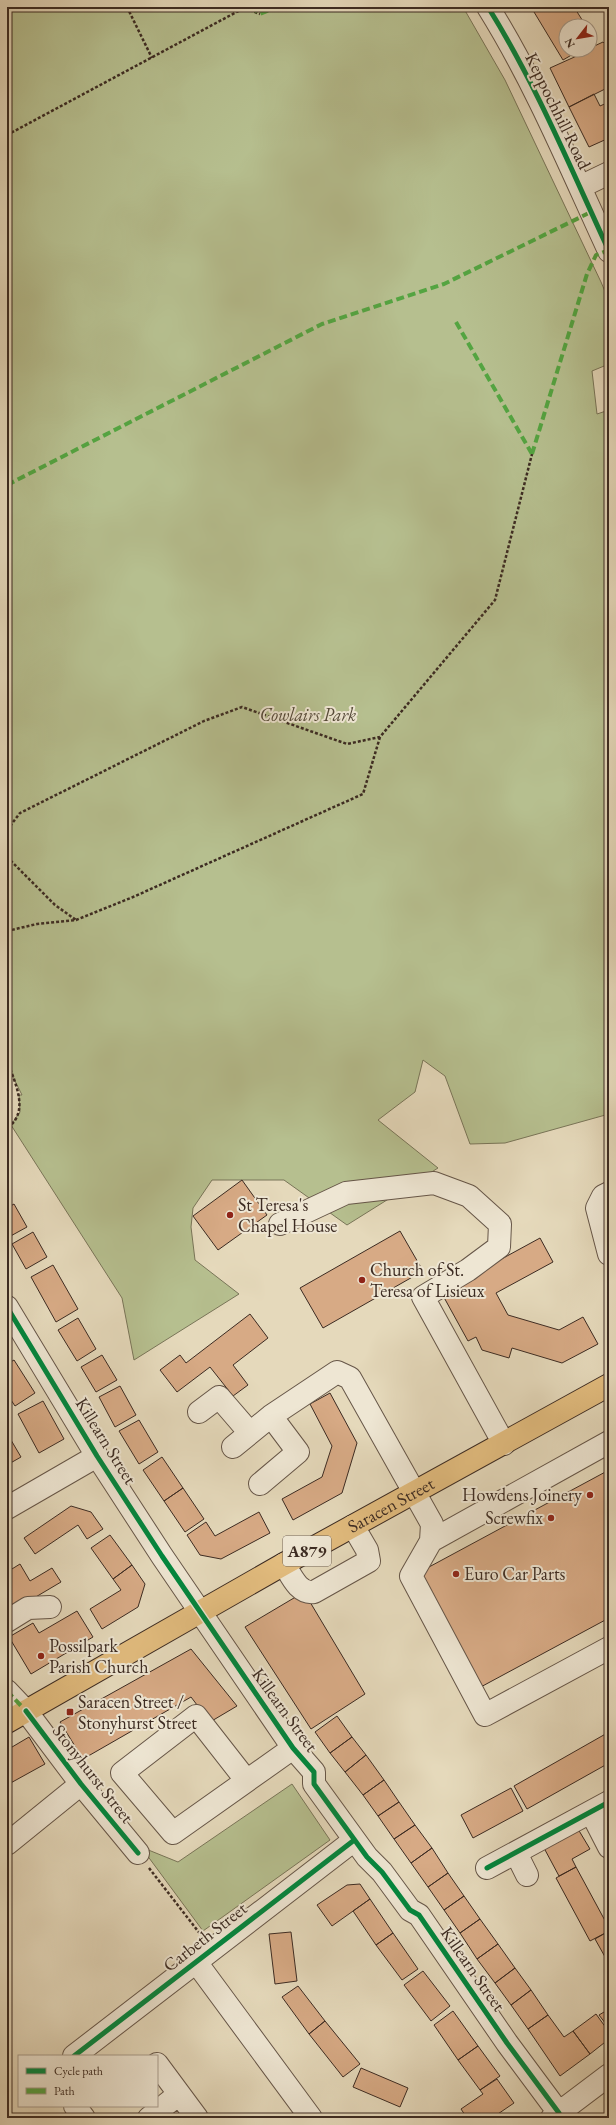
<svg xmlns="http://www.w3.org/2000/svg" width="616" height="2125" font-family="'EB Garamond',serif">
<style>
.green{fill:#b6bf8f;stroke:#797558}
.building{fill:#d7aa85;stroke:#3c2b22}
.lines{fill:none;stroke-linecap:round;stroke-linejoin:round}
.minor-casing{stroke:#665648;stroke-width:24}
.major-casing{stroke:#3c2b22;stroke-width:24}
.path{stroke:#3c2b22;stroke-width:2.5;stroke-dasharray:3 2;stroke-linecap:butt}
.minor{stroke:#eee6d3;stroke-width:22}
.major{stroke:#e2bc7e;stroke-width:22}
.quiet{stroke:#54a441;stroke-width:4;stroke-dasharray:8 4;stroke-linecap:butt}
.cycleway-casing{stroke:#eee6d3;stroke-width:8}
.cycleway{stroke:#00873e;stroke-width:5}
.poi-dot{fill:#8f2418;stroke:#eee6d3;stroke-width:1.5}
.labels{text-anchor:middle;stroke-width:4;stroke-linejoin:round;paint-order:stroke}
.shield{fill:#eee6d3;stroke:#716357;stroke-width:1}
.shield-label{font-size:17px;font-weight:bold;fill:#3c2b22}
.street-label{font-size:18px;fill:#3c2b22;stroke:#eee6d3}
.park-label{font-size:18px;font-style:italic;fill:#544938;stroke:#eee6d3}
.poi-label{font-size:18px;fill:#3c2b22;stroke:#eee6d3;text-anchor:start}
</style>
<rect width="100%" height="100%" fill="#e5d9bb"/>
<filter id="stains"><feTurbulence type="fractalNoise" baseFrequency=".005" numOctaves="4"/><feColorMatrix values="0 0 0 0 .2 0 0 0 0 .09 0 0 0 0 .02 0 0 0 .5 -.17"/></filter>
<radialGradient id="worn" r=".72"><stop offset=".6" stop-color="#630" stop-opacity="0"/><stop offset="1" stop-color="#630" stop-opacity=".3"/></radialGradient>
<path class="green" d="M 7,7 L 463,7 L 505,80 L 601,282 L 609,301 L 609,364 L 592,371 L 597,414 L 609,410 L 609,1114 L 505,1143 L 470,1144 L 445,1076 L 423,1060 L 415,1092 L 378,1120 L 438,1168 L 347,1225 L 284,1180 L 212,1180 L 193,1208 L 191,1227 L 195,1260 L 239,1294 L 134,1360 L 122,1298 L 11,1125 L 20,1112 L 19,1095 L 22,1095 L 7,1065 Z
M 292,1784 L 330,1840 L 203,1931 L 141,1847 L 178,1862 Z"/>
<path class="building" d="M 531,7 L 574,7 L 586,26 L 566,26 L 566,50 L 580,50 L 563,60 Z
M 603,42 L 609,48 L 609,87 L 569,107 L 550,68 L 590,50 L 590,48 Z
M 594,94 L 600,106 L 609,102 L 609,138 L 589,147 L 569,107 Z
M 242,1180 L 267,1215 L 218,1250 L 193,1216 Z
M 14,1204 L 27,1227 L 7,1238 L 7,1208 Z
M 400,1231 L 423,1271 L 323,1328 L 300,1288 Z
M 33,1232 L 47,1257 L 26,1269 L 12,1244 Z
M 540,1238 L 553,1262 L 496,1293 L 508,1315 L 559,1330 L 583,1317 L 598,1344 L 562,1363 L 512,1348 L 509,1358 L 482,1350 L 476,1337 L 468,1341 L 441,1292 Z
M 53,1265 L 78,1309 L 56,1322 L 31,1277 Z
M 250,1314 L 268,1338 L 233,1365 L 248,1385 L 233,1396 L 210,1367 L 177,1392 L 160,1370 L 180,1355 L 186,1363 Z
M 78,1318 L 96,1349 L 77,1361 L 58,1330 Z
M 102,1355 L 117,1380 L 96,1392 L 81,1367 Z
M 14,1360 L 35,1393 L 15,1406 L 7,1394 L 7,1364 Z
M 120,1386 L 136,1415 L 115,1427 L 99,1397 Z
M 330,1393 L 357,1443 L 342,1493 L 293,1520 L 282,1499 L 322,1477 L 332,1446 L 310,1404 Z
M 43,1401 L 64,1439 L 39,1453 L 18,1414 Z
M 139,1420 L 158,1452 L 139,1464 L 119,1431 Z
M 11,1440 L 21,1457 L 7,1465 L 7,1443 Z
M 162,1457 L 183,1488 L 164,1501 L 143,1470 Z
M 609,1470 L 609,1618 L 477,1689 L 416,1574 Z
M 183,1488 L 204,1519 L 185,1532 L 164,1501 Z
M 71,1506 L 91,1512 L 103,1529 L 87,1539 L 78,1525 L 35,1554 L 24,1538 Z
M 259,1512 L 270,1533 L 221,1559 L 200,1555 L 187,1535 L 206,1522 L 215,1536 Z
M 110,1535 L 132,1565 L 113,1579 L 91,1548 Z
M 20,1564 L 30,1581 L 52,1568 L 61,1582 L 7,1614 L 7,1572 Z
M 132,1565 L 145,1584 L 138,1607 L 102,1629 L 90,1609 L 121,1590 L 113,1579 Z
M 304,1592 L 365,1694 L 311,1729 L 245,1627 Z
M 77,1611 L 93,1637 L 31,1674 L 9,1637 L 33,1623 L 39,1633 Z
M 191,1649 L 237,1706 L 210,1722 L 191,1697 L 83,1759 L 60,1722 Z
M 337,1716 L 352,1737 L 330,1753 L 315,1732 Z
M 609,1732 L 609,1763 L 527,1809 L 514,1786 Z
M 29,1737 L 45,1764 L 7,1785 L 7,1750 Z
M 352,1737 L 366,1755 L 345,1772 L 330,1753 Z
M 366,1755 L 384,1780 L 363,1795 L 345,1772 Z
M 384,1780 L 399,1802 L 378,1816 L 363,1795 Z
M 511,1788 L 523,1811 L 473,1838 L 461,1815 Z
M 399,1802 L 415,1825 L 394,1839 L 378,1816 Z
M 415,1825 L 432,1848 L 411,1863 L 394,1839 Z
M 578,1829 L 590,1849 L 572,1859 L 576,1867 L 559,1876 L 544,1848 Z
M 432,1848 L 448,1873 L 428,1887 L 411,1863 Z
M 576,1867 L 609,1928 L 609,1931 L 590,1941 L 556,1878 Z
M 448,1873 L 464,1896 L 444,1910 L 428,1887 Z
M 360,1884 L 370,1899 L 332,1926 L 317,1905 L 347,1885 Z
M 464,1896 L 480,1919 L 460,1933 L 444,1910 Z
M 370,1899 L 393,1933 L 376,1945 L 353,1911 Z
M 480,1919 L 498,1944 L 477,1959 L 460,1933 Z
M 609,1931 L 609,1964 L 595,1939 Z
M 291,1932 L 297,1981 L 275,1984 L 269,1934 Z
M 393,1933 L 418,1969 L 402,1980 L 376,1945 Z
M 498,1944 L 515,1968 L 495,1983 L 477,1959 Z
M 515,1968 L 531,1990 L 511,2005 L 495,1983 Z
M 423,1971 L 450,2006 L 431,2021 L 404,1985 Z
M 298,1986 L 325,2021 L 309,2034 L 282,1997 Z
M 531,1990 L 548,2015 L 528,2029 L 511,2005 Z
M 609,2009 L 609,2028 L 599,2015 Z
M 453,2011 L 478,2046 L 458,2060 L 434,2025 Z
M 596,2014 L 609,2032 L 609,2039 L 590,2054 L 573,2031 Z
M 548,2015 L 564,2037 L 573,2031 L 590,2054 L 560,2076 L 528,2029 Z
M 325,2021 L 360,2064 L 343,2077 L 309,2034 Z
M 478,2046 L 500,2076 L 480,2090 L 458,2060 Z
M 361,2068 L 408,2088 L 400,2107 L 353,2087 Z
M 497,2079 L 514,2103 L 492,2118 L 467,2118 L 461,2109 L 483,2094 L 480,2090 Z"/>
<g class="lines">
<g class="minor-casing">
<path id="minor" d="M 488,7 C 536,84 571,169 609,251
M 580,187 L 609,173
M 609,1193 L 603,1196 L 597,1208 L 609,1254
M 280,1224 L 346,1193 L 434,1183 L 469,1196 L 500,1224 L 499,1247 L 468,1270 L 423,1297 L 504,1444
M 7,1307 L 97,1456 L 162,1556 L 293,1748 L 314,1772 L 314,1784 L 367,1857 L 382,1872 L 410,1910 L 419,1915 L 507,2043 L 559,2113
M 199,1412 L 219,1397 L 250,1433
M 233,1447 L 271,1416 L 337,1372 L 350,1378 L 432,1524 L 431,1541 L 411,1576 L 485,1715 L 609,1648
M 260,1484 L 298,1452 L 271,1416
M 7,1508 L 97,1456
M 431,1541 L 609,1442
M 284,1564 C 291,1575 298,1594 314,1592 L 369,1561 L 367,1550 L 353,1526
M 7,1621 L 28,1608 L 50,1607
M 7,1691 L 26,1711 L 81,1784 L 138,1853
M 246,1780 L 196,1716 L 122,1773 L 173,1833 L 293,1748
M 591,1812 L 609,1847
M 7,1844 L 81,1784
M 516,1853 L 527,1875
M 487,1868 L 609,1802
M 196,1962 L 311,2118
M 74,2056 L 353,1841
M 157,2064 L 197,2118
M 75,2106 L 84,2118
M 149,2118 L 179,2094
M 552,2118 L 609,2075"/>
</g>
<g class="major-casing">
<g id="major">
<path id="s1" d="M 7,1722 L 284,1564 L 609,1385"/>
</g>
</g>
<path class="path" d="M 127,7 L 152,58
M 7,135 L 244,8 L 260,14
M 7,830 L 20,813 L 204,721 L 242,707 L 347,744 L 380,737 L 495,600 L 532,454
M 7,857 L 55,905 L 76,920
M 7,931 L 37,924 L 76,920 L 133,897 L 363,794 L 380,737
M 7,1060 C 14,1081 31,1112 7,1128
M 149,1868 L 201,1935"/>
<use href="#minor" class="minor"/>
<use href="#major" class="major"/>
<path class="quiet" d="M 251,7 L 260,14 L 277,7
M 456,322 L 532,454
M 532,454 L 587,274 L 596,255 L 609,250
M 7,485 L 322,324 L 444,284 L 591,212
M 7,1691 L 26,1711"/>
<g class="cycleway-casing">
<path id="cycleway" d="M 488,7 C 536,84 571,169 609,251
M 7,1307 L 97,1456 L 162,1556 L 293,1748 L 314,1772 L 314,1784 L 367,1857 L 382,1872 L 410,1910 L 419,1915 L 507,2043 L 559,2113
M 26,1711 L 81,1784 L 138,1853
M 487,1868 L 609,1802
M 74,2056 L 353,1841"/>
</g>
<use href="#cycleway" class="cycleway"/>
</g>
<g class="poi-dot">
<circle cx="230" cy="1215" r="4"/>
<circle cx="362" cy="1280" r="4"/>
<circle cx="590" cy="1495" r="4"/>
<circle cx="551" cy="1518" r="4"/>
<circle cx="456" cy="1574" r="4"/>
<circle cx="41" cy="1656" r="4"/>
<rect x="66" y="1708" width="8" height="8" rx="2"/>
</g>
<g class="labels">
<rect class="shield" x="283" y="1536" width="48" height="30" rx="3"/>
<g class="shield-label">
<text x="307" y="1557">A879</text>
</g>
<g class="street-label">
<text transform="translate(558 111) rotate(64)" y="6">Keppochhill Road</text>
<text transform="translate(106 1441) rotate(58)" y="6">Killearn Street</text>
<text dy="6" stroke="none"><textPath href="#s1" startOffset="441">Saracen Street</textPath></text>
<text transform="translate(285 1710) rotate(54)" y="6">Killearn Street</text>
<text transform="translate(93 1774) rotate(52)" y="6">Stonyhurst Street</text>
<text transform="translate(205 1937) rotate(-38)" y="6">Carbeth Street</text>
<text transform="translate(473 1969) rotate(55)" y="6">Killearn Street</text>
</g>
<g class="park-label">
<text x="308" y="721">Cowlairs Park</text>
</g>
<g class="poi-label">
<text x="238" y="1211">St Teresa's<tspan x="238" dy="21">Chapel House</tspan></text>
<text x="370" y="1276">Church of St.<tspan x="370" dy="21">Teresa of Lisieux</tspan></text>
<text x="582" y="1501" text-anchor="end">Howdens Joinery</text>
<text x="543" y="1524" text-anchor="end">Screwfix</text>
<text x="464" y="1580">Euro Car Parts</text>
<text x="49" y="1652">Possilpark<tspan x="49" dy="21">Parish Church</tspan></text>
<text x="78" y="1708">Saracen Street /<tspan x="78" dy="21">Stonyhurst Street</tspan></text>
</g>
</g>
<rect width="616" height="2125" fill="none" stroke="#e5d9bb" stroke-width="24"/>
<rect x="8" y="8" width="600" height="2109" fill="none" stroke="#3c2b22" stroke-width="2"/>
<rect x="12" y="12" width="592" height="2101" fill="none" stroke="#3c2b22"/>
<rect x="18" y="2055" width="140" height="52" fill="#eee6d3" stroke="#a79b8c"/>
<rect x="26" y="2068" width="20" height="6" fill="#00873e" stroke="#a79b8c"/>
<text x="54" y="2075" font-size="12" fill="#3c2b22">Cycle path</text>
<rect x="26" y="2088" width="20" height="6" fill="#54a441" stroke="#a79b8c"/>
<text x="54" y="2095" font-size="12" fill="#3c2b22">Path</text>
<g transform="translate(578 38) rotate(239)"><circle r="19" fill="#eee6d3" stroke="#a79b8c"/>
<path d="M0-3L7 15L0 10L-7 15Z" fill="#8f2418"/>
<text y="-6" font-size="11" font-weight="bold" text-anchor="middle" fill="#3c2b22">N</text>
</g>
<rect width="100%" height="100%" filter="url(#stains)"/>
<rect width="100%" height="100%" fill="url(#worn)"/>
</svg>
